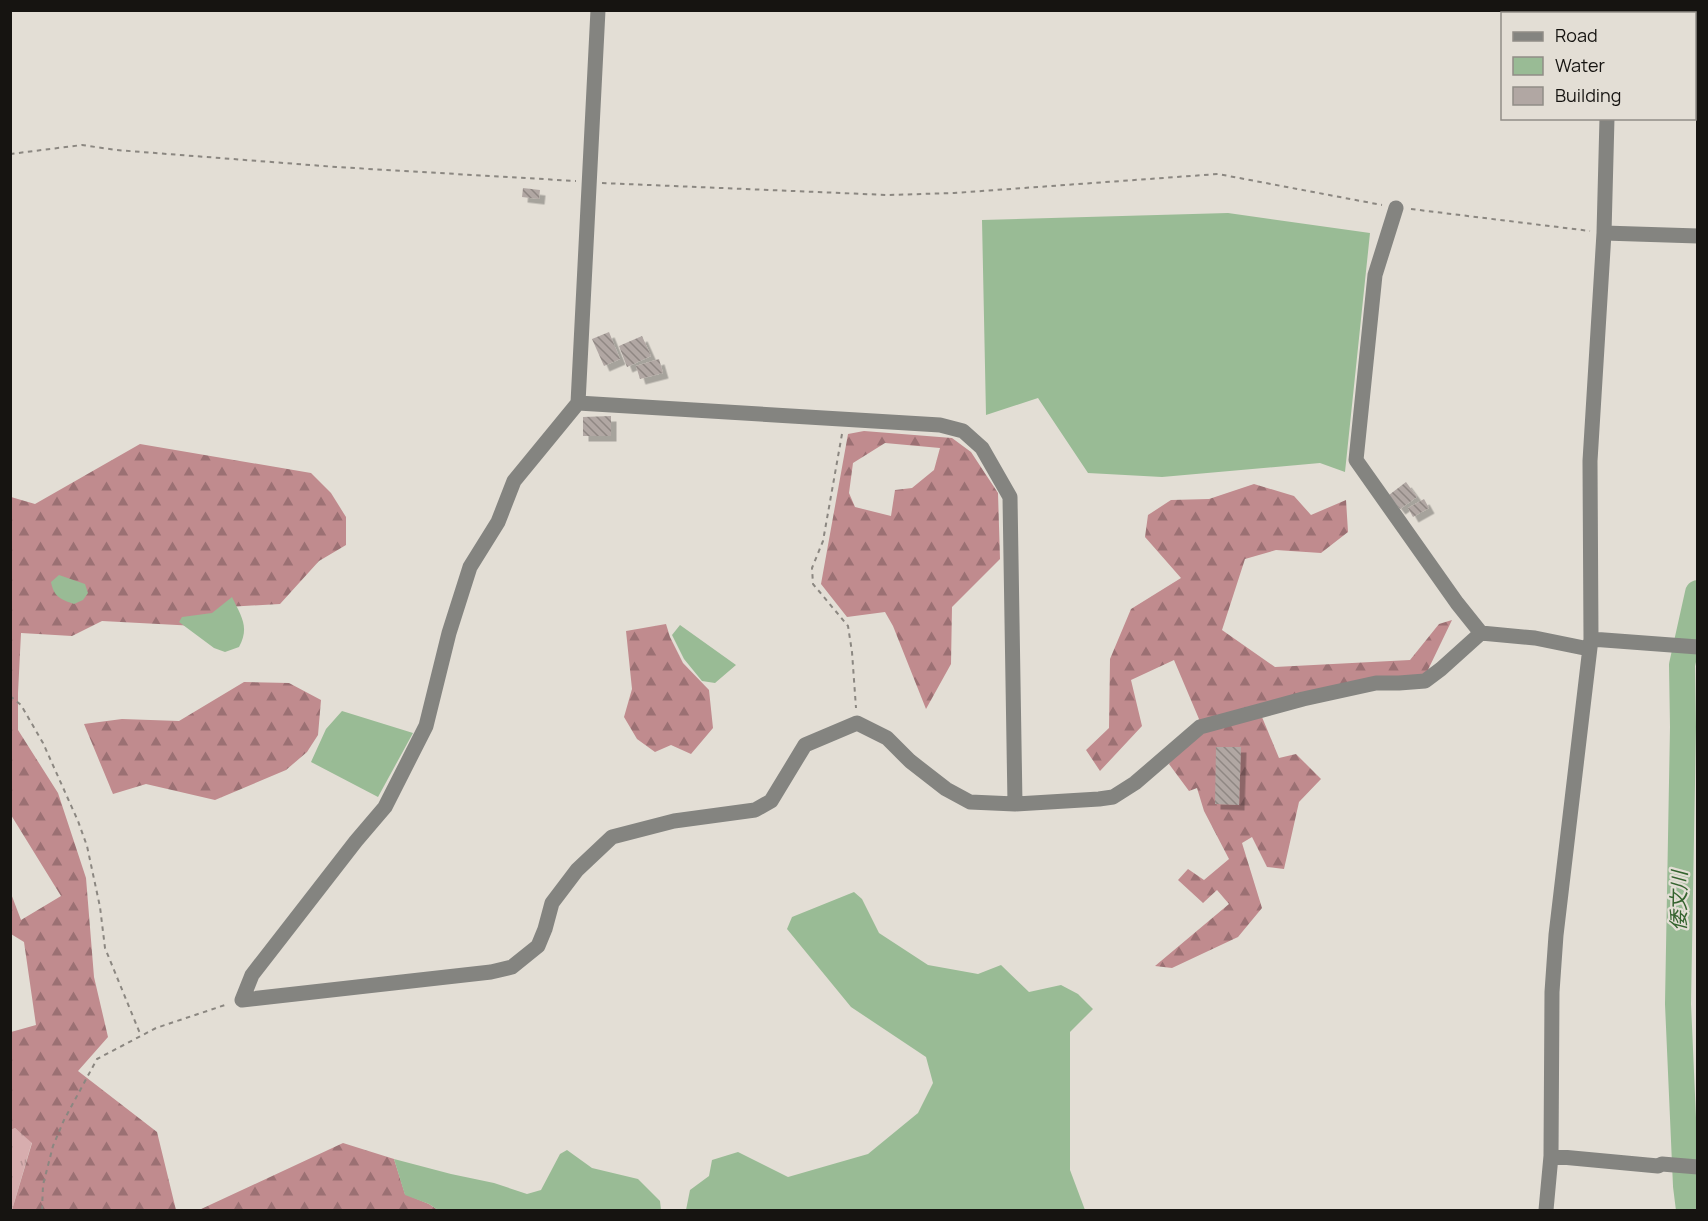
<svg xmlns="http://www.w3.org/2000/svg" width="1708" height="1221" font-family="Manrope,'Noto Sans JP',sans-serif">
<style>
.grass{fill:url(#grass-tufts)}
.forest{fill:url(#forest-firs);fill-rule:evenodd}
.water{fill:#99bb95}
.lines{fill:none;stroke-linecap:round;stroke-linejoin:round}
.river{stroke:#99bb95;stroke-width:26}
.building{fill:url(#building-back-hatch);filter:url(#shadow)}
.path{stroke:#8b8781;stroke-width:2;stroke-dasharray:4.5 4.5;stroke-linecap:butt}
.minor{stroke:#848480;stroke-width:15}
.labels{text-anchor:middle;stroke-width:4.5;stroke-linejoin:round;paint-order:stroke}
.water-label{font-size:20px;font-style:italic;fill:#35632f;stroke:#e3ded5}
</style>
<defs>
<pattern id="grass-tufts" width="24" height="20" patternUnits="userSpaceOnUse" patternTransform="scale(1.5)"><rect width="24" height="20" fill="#d7adae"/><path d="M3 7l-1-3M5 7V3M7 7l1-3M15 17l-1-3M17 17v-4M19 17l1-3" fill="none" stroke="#b89495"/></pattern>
<pattern id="forest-firs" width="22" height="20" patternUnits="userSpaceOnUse" patternTransform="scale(1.5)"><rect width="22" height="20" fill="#c08b8e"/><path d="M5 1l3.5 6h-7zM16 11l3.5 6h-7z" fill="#9b7073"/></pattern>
<pattern id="building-back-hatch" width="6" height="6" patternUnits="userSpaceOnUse" patternTransform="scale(1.5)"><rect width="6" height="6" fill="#b1a7a3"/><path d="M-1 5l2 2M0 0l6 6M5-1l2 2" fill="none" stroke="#8f8783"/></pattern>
<filter id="shadow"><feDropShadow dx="5.5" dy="5.5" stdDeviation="0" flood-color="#0004"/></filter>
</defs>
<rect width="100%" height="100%" fill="#e3ded5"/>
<path class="grass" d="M 15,1128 L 32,1142 L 12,1210 L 11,1210 L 11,1130 Z"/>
<path class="forest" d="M 864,431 L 952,438 L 971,452 L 998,493 L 1000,559 L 952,607 L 951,664 L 926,709 L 893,626 L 885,612 L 847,617 L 821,584 L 848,434 ZM 885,443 L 940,448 L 934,470 L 912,488 L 895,490 L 891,516 L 855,507 L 849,493 L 853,463 Z
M 140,444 L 311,473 L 331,493 L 346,517 L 346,545 L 319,561 L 280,604 L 227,607 L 196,626 L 102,621 L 72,636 L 21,633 L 18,693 L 18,730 L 58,793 L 86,878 L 94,977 L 108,1037 L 78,1071 L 157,1132 L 176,1210 L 12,1210 L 32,1143 L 15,1128 L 11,1130 L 11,1032 L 36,1025 L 24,942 L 11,934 L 10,891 L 21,920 L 61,896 L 11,815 L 11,497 L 35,504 Z
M 1254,484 L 1294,496 L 1311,515 L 1346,500 L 1348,532 L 1321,553 L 1276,550 L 1245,559 L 1222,630 L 1275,667 L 1410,660 L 1439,624 L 1452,620 L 1426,674 L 1257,705 L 1279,758 L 1296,754 L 1321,779 L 1299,802 L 1284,869 L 1267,867 L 1252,837 L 1242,843 L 1262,908 L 1238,937 L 1172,968 L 1155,966 L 1229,904 L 1217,890 L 1203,903 L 1178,880 L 1188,869 L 1204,880 L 1229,859 L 1204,811 L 1197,788 L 1189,791 L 1169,764 L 1199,719 L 1174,660 L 1131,680 L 1142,726 L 1100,771 L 1086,750 L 1109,728 L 1110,659 L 1131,609 L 1181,578 L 1145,537 L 1148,515 L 1171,500 L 1209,499 Z
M 666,624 L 670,637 L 683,663 L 709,690 L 713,728 L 691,754 L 671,745 L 655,752 L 637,739 L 624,717 L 632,689 L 626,631 Z
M 244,682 L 289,683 L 321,700 L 318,735 L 307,752 L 286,770 L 215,800 L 146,784 L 113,794 L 84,724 L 122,719 L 179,721 Z
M 343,1143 L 394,1159 L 405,1194 L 429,1204 L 438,1210 L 199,1210 Z"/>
<path class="water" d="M 1228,213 L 1370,233 L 1345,472 L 1320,463 L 1162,477 L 1088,473 L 1038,398 L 986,415 L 982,220 Z
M 59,575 L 85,584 L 88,593 L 83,600 L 74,604 C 60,599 54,597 51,582 Z
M 232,597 C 241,616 250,627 239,647 L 225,652 L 214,648 L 179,622 L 182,617 L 212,613 Z
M 680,625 L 736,665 L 715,683 L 702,681 L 684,659 L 672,635 Z
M 342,711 L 413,733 L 378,797 L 311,762 L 326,729 Z
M 854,892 L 862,899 L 879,933 L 928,965 L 978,974 L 1001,965 L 1029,992 L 1061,985 L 1078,994 L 1093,1009 L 1070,1032 L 1070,1170 L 1085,1210 L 686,1210 L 690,1190 L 709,1176 L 712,1160 L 738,1152 L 788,1177 L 868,1154 L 918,1113 L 933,1083 L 926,1057 L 851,1007 L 787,929 L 792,917 Z
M 567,1150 L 592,1168 L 638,1179 L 660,1201 L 661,1210 L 438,1210 L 429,1204 L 405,1195 L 394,1159 L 451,1174 L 494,1183 L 527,1194 L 541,1190 L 560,1154 Z"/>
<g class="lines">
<path class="river" d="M 1689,1210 L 1686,1186 L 1678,1004 L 1683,727 L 1682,665 L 1698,593"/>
</g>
<path class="building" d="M 523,188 L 540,190 L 539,199 L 522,197 Z
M 609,332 L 620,359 L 604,366 L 592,339 Z
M 642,336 L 651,356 L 627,367 L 619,346 Z
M 659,359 L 663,373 L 640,379 L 636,366 Z
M 611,416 L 611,436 L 583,436 L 583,417 Z
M 1406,482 L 1417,497 L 1400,509 L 1389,495 Z
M 1424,499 L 1429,508 L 1413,517 L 1408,508 Z
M 1216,747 L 1241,747 L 1239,805 L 1215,804 Z"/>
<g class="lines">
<path class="path" d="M 10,154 L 82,145 L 116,150 L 336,167 L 576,181
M 602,183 L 888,195 L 954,193 L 1218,174 L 1382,205
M 1411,209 L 1590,231
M 842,434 L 823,541 L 812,568 L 813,584 L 848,626 L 852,652 L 856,708
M 10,696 L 21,705 L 43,743 L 78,821 L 87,846 L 100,907 L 105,948 L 141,1036
M 42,1210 L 43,1185 L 53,1146 L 64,1120 L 97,1059 L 156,1028 L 228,1004"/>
<path class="minor" d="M 598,10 L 578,403 L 514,481 L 498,522 L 470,567 L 449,633 L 426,726 L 385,807 L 356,841 L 252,975 L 242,1000 L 491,972 L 512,967 L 538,946 L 545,929 L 552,903 L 577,870 L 612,837 L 674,821 L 755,810 L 771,801 L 805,745 L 857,723 L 887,738 L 910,761 L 946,789 L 970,802 L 1015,804 L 1099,799 L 1113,797 L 1135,783 L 1200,727 L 1303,699 L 1376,683 L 1399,683 L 1425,681 L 1441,669 L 1481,633
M 1611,14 L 1611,10
M 1396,208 L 1375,275 L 1356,460 L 1457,603 L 1481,633 L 1535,638 L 1589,649
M 1604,233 L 1698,236
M 578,403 L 940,425 L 963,431 L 982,448 L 1010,497 L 1015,804
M 1591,639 L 1698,647
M 1551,1156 L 1658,1166 L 1662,1164 L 1698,1167
M 1546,1210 L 1551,1156 L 1552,992 L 1556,935 L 1591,639 L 1590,461 L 1604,233 L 1607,118"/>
</g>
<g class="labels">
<g class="water-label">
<text transform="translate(1679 901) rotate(-89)" y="7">倭文川</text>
</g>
</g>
<rect width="1708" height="1221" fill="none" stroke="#161411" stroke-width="24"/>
<rect x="1501" y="12" width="195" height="108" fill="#e3ded5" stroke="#918d87" stroke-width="1.5"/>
<rect x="1513" y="32" width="30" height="9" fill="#848480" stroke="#918d87" stroke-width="1.5"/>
<text x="1555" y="42" font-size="18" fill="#161411">Road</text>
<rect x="1513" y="57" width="30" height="18" fill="#99bb95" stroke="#918d87" stroke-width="1.5"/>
<text x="1555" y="72" font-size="18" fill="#161411">Water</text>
<rect x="1513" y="87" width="30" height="18" fill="#b1a7a3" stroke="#918d87" stroke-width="1.5"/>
<text x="1555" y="102" font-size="18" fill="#161411">Building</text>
</svg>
